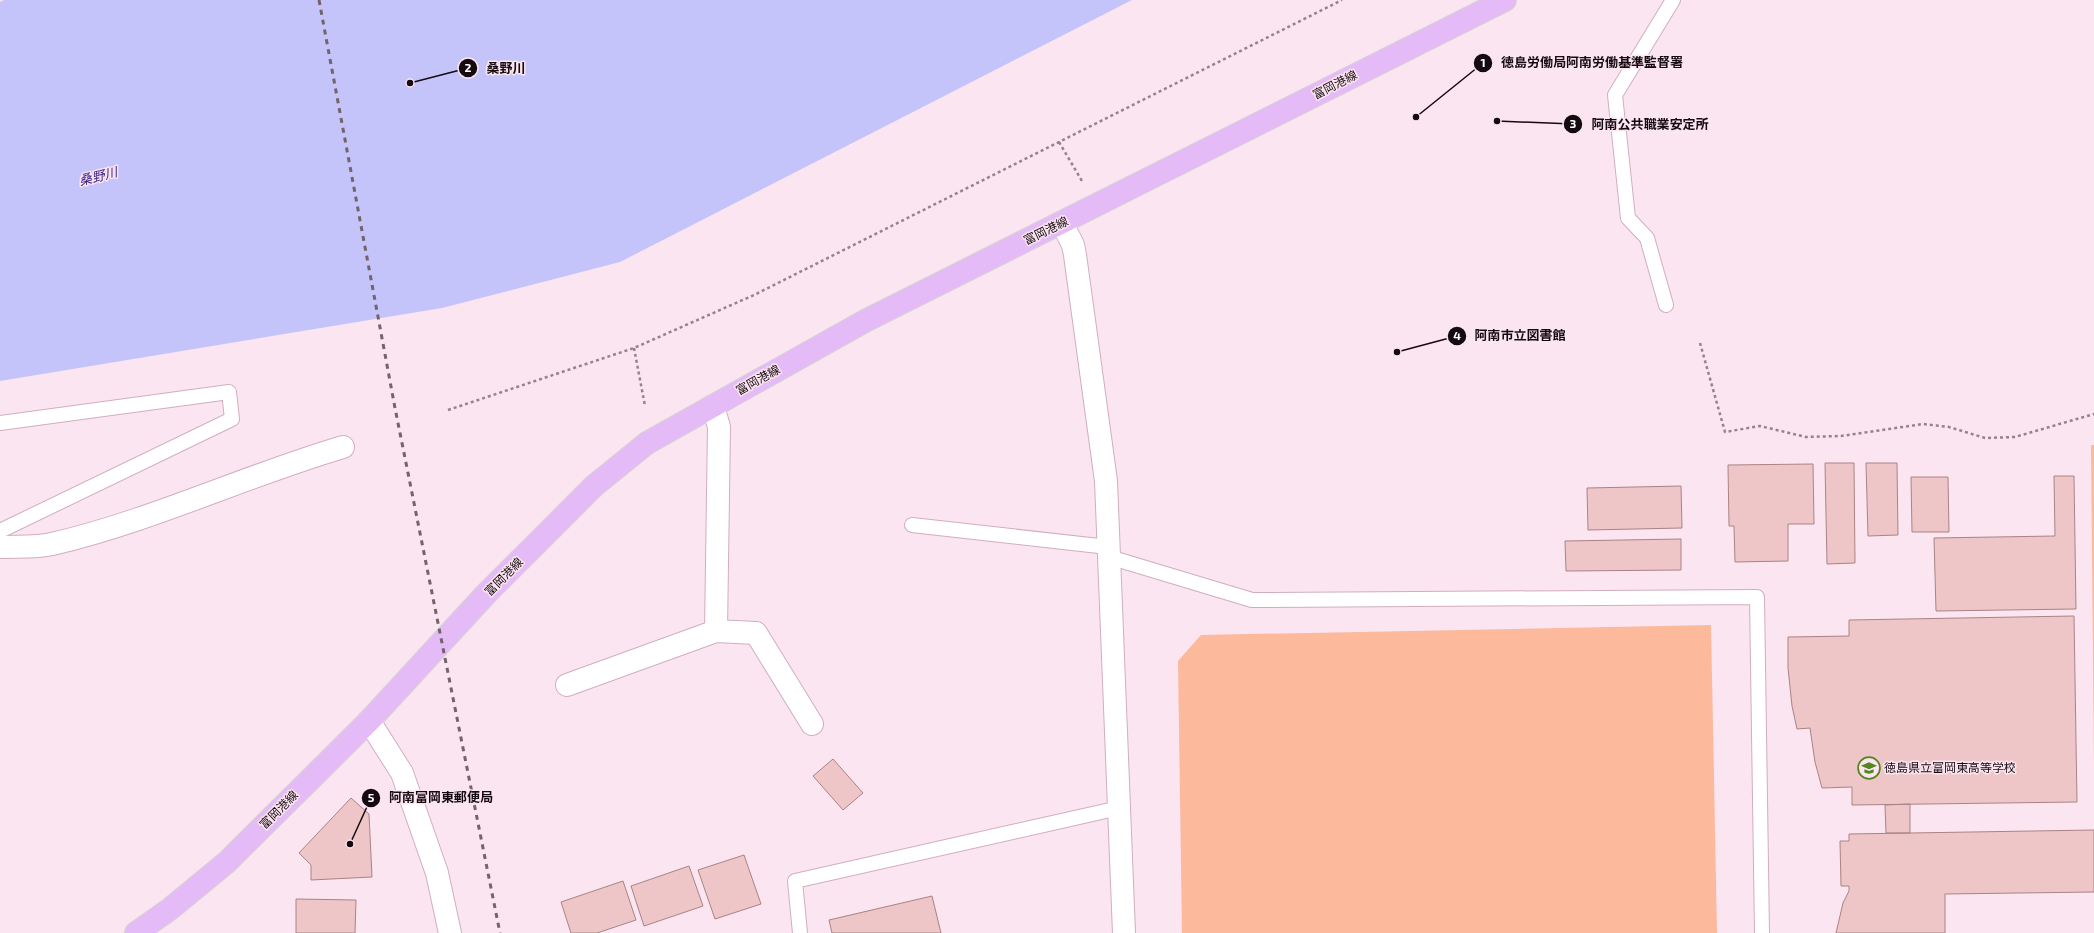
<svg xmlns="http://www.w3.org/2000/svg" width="2094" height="933" font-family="'Exo 2','Noto Sans JP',sans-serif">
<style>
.green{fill:#fcb99c}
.water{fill:#c5c4fa}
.building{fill:#eec6c8;stroke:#a98385}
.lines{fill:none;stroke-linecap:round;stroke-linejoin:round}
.service-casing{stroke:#d0aec0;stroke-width:16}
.minor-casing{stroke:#d0aec0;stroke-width:24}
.tertiary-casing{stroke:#d0aec0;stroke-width:24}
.primary-casing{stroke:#d5d3d4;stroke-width:24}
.path{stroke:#94838c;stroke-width:2.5;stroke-dasharray:3 3;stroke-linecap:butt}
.service{stroke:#fff;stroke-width:14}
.minor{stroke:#fff;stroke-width:22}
.tertiary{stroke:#fff;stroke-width:22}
.primary{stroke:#e5bbf7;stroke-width:22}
.rail{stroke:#73636b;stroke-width:3;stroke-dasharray:5 5;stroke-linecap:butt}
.labels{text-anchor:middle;stroke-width:3;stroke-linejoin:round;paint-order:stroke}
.street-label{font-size:12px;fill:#150a10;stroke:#fbe5f0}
.poi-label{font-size:12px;fill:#150a10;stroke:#fbe5f0;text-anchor:start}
.water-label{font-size:13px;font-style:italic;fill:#361d82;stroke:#fbe5f0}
.leader{fill:none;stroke:#150a10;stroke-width:1.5}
.callout-dot{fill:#150a10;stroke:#fbe5f0;stroke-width:1.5}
.mark-label{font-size:12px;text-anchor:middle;font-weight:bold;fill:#fff}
.callout-label{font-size:13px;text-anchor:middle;font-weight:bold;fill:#150a10;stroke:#fbe5f0;stroke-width:3;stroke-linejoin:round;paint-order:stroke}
</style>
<rect width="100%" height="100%" fill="#fbe5f0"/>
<path class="green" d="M 2091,445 L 2094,445 L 2094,770 Z
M 1711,625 L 1717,933 L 1182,933 L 1178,661 L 1201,635 Z"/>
<path class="water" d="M 4,0 L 1132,0 L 620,262 L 442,308 L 0,381 L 0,2 Z"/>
<path class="building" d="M 1825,463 L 1854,463 L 1855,563 L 1827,564 Z
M 1866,463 L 1897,463 L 1898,535 L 1868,536 Z
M 1813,464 L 1814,524 L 1788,524 L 1788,561 L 1735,562 L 1734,526 L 1729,526 L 1728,465 Z
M 2054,476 L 2074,476 L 2076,609 L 1936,611 L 1934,538 L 2055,536 Z
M 1911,477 L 1948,477 L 1949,532 L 1912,532 Z
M 1681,486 L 1682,528 L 1588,530 L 1587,488 Z
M 1681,539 L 1681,570 L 1566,571 L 1565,541 Z
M 2074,616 L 2077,802 L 1852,805 L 1852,787 L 1822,788 L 1815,762 L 1810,728 L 1797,729 L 1792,706 L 1788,668 L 1788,637 L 1849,636 L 1849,620 Z
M 833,759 L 863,793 L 843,810 L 813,776 Z
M 351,798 L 369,814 L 372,877 L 311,880 L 311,865 L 299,853 Z
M 1910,804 L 1910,833 L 1886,833 L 1885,805 Z
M 2094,830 L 2094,892 L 1945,894 L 1945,933 L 1836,933 L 1843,903 L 1849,891 L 1849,886 L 1841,886 L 1840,841 L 1849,841 L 1849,834 Z
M 744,855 L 761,904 L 715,919 L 698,870 Z
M 689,866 L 703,906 L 644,926 L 631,886 Z
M 623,881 L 636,920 L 597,933 L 571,933 L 561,902 Z
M 932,896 L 941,933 L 832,933 L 829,920 Z
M 296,899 L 356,900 L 355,933 L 296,933 Z"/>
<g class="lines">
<g class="service-casing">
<path id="service" d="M 1666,305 L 1647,238 L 1628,218 L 1615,95 L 1673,0
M 0,423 L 229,392 L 232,419 L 0,531
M 912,525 L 1108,547
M 1109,557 L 1252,600 L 1757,597 L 1762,933
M 800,933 L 795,881 L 1119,808"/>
</g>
<g class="minor-casing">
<path id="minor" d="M 0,547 C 17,546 35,548 52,544 C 151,521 245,476 343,447
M 716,631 L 756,633 L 812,724
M 567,685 L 716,631 L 719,427 L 713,406
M 369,721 L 402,773 L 437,873 L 450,933"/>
</g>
<g class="tertiary-casing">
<path id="tertiary" d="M 1062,223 L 1073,245 L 1075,255 L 1106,481 L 1124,933"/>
</g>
<g class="primary-casing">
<path id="primary" d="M 136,933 L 170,909 L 227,862 L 369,721 L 486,594 L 594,486 L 647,443 L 865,321 L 1505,0"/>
</g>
<path class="path" d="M 1059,142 L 1082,181
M 1700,343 L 1725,432 L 1760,426 L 1806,437 L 1841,436 L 1923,424 L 1949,427 L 1985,438 L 2015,437 L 2094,414
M 634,348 L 645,406
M 448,410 L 634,348 L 754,295 L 1342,0"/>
<use href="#service" class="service"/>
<use href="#minor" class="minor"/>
<use href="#tertiary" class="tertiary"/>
<use href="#primary" class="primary"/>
<path class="rail" d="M 319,0 L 395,408 L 500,933"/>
</g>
<defs>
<g id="school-ring" transform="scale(1.15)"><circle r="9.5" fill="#fbe5f0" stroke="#53861d" stroke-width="1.5"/><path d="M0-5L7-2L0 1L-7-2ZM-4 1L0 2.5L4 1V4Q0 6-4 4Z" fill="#53861d"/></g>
</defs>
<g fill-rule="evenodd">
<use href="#school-ring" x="1869" y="768"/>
</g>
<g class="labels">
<g class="street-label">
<text transform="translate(1335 85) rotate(-27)" y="4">富岡港線</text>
<text transform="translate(1046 231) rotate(-26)" y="4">富岡港線</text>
<text transform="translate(758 380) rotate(-29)" y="4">富岡港線</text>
<text transform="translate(504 577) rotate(-45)" y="4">富岡港線</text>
<text transform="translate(279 810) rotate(-45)" y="4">富岡港線</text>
</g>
<g class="poi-label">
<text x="1884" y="772">徳島県立富岡東高等学校</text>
</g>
<g class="water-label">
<text transform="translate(98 176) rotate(-14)" y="5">桑野川</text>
</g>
</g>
<path class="leader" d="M1416 117L1483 63M410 83L468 68M1497 121L1573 124M1397 352L1457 336M350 844L371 798"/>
<g class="callout-dot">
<circle cx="1416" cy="117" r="4"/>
<circle cx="410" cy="83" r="4"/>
<circle cx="1497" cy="121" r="4"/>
<circle cx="1397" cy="352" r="4"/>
<circle cx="350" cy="844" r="4"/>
<circle cx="1483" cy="63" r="10"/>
<circle cx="468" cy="68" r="10"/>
<circle cx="1573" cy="124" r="10"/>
<circle cx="1457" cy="336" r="10"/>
<circle cx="371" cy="798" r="10"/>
</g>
<g class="mark-label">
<text x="1483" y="67">1</text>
<text x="468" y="72">2</text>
<text x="1573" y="128">3</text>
<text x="1457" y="340">4</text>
<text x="371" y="802">5</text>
</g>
<g class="callout-label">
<text x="1592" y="67">徳島労働局阿南労働基準監督署</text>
<text x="506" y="73">桑野川</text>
<text x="1650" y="129">阿南公共職業安定所</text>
<text x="1520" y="340">阿南市立図書館</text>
<text x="441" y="802">阿南富岡東郵便局</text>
</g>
</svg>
